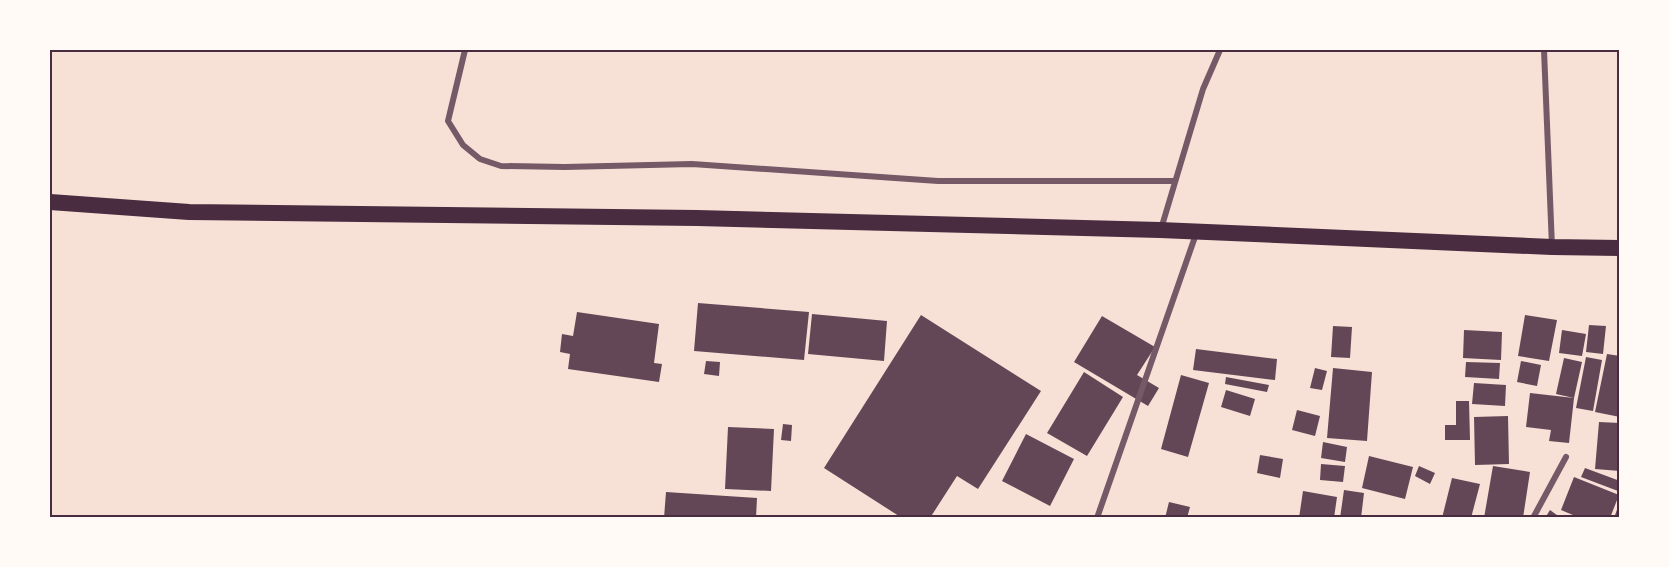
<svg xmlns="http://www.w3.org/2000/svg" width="1669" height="567" font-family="Quicksand,sans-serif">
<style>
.building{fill:#644757}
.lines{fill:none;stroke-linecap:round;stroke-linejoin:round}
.minor{stroke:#755966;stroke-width:6}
.trunk{stroke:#4a2c40;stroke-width:16}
.neatline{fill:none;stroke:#4a2c40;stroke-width:2}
</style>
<rect width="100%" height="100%" fill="#f7e1d7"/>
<path class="building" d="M 698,303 L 809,312 L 804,360 L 694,351 Z
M 577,312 L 659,324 L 654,363 L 662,364 L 659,382 L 568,369 L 570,354 L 560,352 L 562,334 L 573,336 Z
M 812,314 L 887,321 L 884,361 L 808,354 Z
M 921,315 L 1041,391 L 978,489 L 957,476 L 930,518 L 902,518 L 824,468 Z
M 1525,315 L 1557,320 L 1549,361 L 1518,356 Z
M 1102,316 L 1155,347 L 1137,375 L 1159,388 L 1148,406 L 1074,362 Z
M 1589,325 L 1606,326 L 1603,354 L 1586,352 Z
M 1333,326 L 1352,327 L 1350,358 L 1331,357 Z
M 1464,330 L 1502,332 L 1501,360 L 1463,358 Z
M 1562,330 L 1586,334 L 1582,356 L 1559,353 Z
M 1196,349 L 1277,359 L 1275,380 L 1193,370 Z
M 1607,354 L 1620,356 L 1620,417 L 1595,412 Z
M 1586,357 L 1602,360 L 1593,411 L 1576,408 Z
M 1564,358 L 1582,362 L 1574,398 L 1569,443 L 1549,441 L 1551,430 L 1526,427 L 1530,393 L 1574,398 L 1556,394 Z
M 706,361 L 720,362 L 719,376 L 704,374 Z
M 1521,361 L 1541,365 L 1537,386 L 1517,382 Z
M 1466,362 L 1500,363 L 1499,379 L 1465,377 Z
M 1315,368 L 1327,371 L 1322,390 L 1310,388 Z
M 1333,368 L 1372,372 L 1367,441 L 1327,438 Z
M 1084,372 L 1123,397 L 1087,456 L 1047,433 Z
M 1181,375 L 1209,383 L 1188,457 L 1161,449 Z
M 1226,377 L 1269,385 L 1267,392 L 1225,384 Z
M 1474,383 L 1506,385 L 1505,406 L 1472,404 Z
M 1226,390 L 1255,399 L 1250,416 L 1221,407 Z
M 1456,401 L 1469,401 L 1470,440 L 1445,440 L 1445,425 L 1456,425 Z
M 1297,410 L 1320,416 L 1315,436 L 1292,430 Z
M 1508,416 L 1509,464 L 1475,465 L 1474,417 Z
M 1599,422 L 1620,423 L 1620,471 L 1595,469 Z
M 783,424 L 792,425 L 791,441 L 781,440 Z
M 728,427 L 774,429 L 771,491 L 725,489 Z
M 1026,434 L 1074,459 L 1050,506 L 1002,481 Z
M 1323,442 L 1347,447 L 1345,462 L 1321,458 Z
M 1260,455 L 1283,459 L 1280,478 L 1257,473 Z
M 1369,456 L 1413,467 L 1405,499 L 1362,488 Z
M 1321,464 L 1345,466 L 1343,482 L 1320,480 Z
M 1419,466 L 1435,473 L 1430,484 L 1415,476 Z
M 1493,466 L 1530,472 L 1523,518 L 1484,518 Z
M 1585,468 L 1620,481 L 1618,491 L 1581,477 Z
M 1574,477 L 1619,495 L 1610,518 L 1580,518 L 1561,510 Z
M 1452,478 L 1480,484 L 1471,518 L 1442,518 Z
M 1344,490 L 1364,493 L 1361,518 L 1340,518 Z
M 1303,491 L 1337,497 L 1334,518 L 1299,518 Z
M 666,492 L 757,498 L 756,518 L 664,518 Z
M 1169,502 L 1190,507 L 1187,518 L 1165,518 Z
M 1619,504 L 1620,518 L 1614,518 Z
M 1550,510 L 1561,518 L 1545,518 Z"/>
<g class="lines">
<path class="minor" d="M 465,50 L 448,121 L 463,145 L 480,159 L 501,166 L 565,167 L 692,164 L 938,181 L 1174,181
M 1544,50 L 1552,247
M 1161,229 L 1203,89 L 1220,50
M 1097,518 L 1196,234
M 1533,518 L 1566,457"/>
<path class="trunk" d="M 50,202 L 189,212 L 697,218 L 1160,230 L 1552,247 L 1620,248"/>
</g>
<rect width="1669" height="567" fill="none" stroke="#fffaf5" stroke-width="102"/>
<rect x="51" y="51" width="1567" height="465" class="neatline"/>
</svg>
